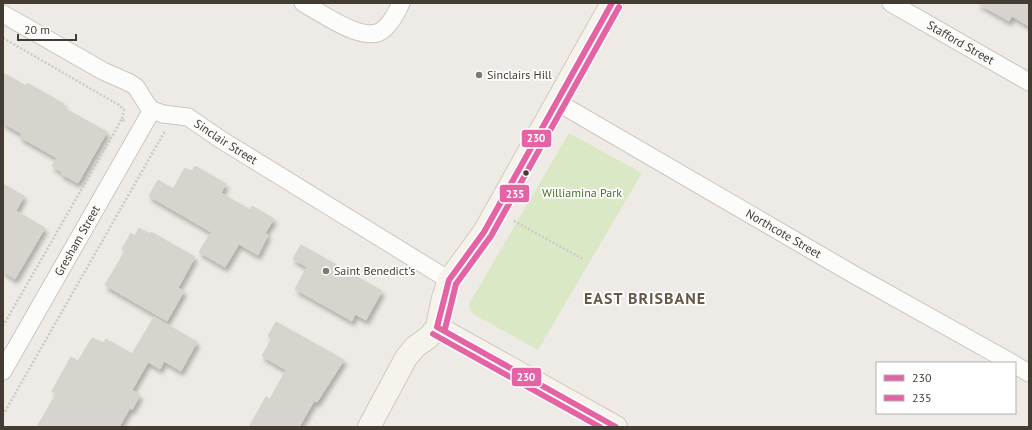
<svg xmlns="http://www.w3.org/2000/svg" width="1032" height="430" font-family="'PT Sans',sans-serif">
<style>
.green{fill:#dbe8c6}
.building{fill:#d7d4ce;stroke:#d6d2cc;filter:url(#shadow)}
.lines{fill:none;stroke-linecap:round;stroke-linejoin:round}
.street-casing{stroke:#cac7c2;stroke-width:19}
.secondary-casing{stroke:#cecabe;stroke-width:24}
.path{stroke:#cccac5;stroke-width:2.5;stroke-dasharray:2 2;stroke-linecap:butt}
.street{stroke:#fcfcfb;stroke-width:17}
.secondary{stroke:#f6f3ec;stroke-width:22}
.bus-1-casing{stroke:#fff;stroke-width:9}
.bus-2-casing{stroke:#fff;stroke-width:9}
.bus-1{stroke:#e463a4;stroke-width:6}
.bus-2{stroke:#e463a4;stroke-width:6}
.poi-dot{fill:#7e7972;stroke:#fff;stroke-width:1.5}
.bus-dot{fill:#423c33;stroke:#fff;stroke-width:1.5}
.labels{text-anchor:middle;stroke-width:3.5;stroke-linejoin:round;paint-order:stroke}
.street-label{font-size:12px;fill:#423c33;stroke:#fff}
.poi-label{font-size:12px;fill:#423c33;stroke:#fff;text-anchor:start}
.park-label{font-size:12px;fill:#447228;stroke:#fff}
.district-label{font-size:16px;font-weight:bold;letter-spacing:1px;fill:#655a4a;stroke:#fff}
.line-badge{stroke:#fff;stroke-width:1.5}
.badge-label{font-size:11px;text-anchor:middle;font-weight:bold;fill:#fff}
</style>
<defs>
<filter id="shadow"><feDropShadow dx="2.5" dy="4.5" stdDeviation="2" flood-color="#0004"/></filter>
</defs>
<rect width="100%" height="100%" fill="#eeebe6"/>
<path class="green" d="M 569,133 L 642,173 L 538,350 L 475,315 L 470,311 L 469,304 Z"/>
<path class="building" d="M 977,3 L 1029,3 L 1029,26 L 1012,16 L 1009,21 Z
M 3,73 L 26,86 L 27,83 L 64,104 L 62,107 L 107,132 L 78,183 L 61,174 L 62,172 L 52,166 L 57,158 L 20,137 L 22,134 L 3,123 Z
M 195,166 L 226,184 L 221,193 L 250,210 L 252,206 L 274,219 L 265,233 L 268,235 L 258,255 L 239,244 L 225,267 L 199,252 L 211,232 L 149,196 L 158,180 L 173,189 L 185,168 L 192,171 Z
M 3,184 L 24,196 L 16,211 L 45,228 L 15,279 L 3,271 Z
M 139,228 L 150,234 L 151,232 L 195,257 L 178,288 L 184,291 L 167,321 L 105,285 L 125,251 L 122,249 L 131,233 L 135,236 Z
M 301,245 L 382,291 L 366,320 L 355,314 L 352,321 L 295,289 L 307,267 L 293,259 Z
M 154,317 L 197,342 L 181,371 L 164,361 L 160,369 L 148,362 L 132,390 L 140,395 L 132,410 L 130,408 L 119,427 L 37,427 L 56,394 L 52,391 L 71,357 L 78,361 L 92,338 L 104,343 L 106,339 L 132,354 Z
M 276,322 L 344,360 L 317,402 L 314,401 L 299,427 L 249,427 L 266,397 L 270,399 L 286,370 L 262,356 L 272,338 L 268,336 Z"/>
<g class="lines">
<g class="street-casing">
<g id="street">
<path d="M 303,3 C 322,13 366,46 384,29 C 392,22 397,12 401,3"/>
<path id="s1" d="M 891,3 L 1029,82"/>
<path id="s2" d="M 3,14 L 103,71 L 130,83 L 136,87 L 148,106 L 152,110 L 163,114 L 188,117 L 220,139 L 449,280"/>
<path id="s3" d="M 557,102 L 851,273 L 1012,363"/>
<path d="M 1015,365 L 1029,373"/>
<path id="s4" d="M 3,371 L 152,110"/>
</g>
</g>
<g class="secondary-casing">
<path id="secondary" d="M 437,327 L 616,427
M 369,427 L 406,358 L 415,347 L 429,337 L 437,327 L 443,298 L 449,280 L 484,232 L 612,3"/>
</g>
<path class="path" d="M 3,38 L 119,105 L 124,110 L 122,119
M 514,221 L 583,259
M 3,326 L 122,119 L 126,122
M 3,415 L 165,131"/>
<use href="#street" class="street"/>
<use href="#secondary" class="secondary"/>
<g class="bus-1-casing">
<path id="bus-1" d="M 437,327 L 449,280 L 484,232 L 612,3
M 437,327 L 616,427"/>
</g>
<g class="bus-2-casing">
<path id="bus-2" d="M 445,329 L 456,284 L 491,236 L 619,7
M 433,334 L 600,427"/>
</g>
<use href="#bus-1" class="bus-1"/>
<use href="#bus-2" class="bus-2"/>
</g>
<g class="poi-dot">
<circle cx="479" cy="75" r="4"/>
<circle cx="326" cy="271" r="4"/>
</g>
<circle class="bus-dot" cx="526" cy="173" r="3.5"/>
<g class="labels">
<g class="street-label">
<text dy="4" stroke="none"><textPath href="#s1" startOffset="80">Stafford Street</textPath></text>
<text dy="4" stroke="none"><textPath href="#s2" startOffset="262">Sinclair Street</textPath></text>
<text dy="4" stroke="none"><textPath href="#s3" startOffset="262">Northcote Street</textPath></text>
<text dy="4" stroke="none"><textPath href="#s4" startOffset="150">Gresham Street</textPath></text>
</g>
<g class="poi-label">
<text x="487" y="79">Sinclairs Hill</text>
<text x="334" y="275">Saint Benedict's</text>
</g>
<g class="park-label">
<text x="582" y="197">Williamina Park</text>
</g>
<g class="district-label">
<text x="645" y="304">EAST BRISBANE</text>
</g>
</g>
<g class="line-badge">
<rect x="521" y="129" width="31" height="19" rx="4" fill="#e463a4"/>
<rect x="499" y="184" width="31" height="19" rx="4" fill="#e463a4"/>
<rect x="511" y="367" width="31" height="20" rx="4" fill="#e463a4"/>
</g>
<g class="badge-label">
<text x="536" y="142">230</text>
<text x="515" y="198">235</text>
<text x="526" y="381">230</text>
</g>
<rect width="1032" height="430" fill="none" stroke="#423c33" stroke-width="8"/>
<rect x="876" y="362" width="140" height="52" fill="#ffffff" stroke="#b3b1ad"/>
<rect x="884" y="375" width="20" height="6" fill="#e463a4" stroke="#b3b1ad"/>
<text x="912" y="382" font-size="12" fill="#423c33">230</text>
<rect x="884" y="395" width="20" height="6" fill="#e463a4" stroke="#b3b1ad"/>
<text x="912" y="402" font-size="12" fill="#423c33">235</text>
<path d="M18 34v6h58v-6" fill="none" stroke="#423c33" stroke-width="2"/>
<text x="24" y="34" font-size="12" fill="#423c33" stroke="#ffffff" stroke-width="3" paint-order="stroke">20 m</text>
</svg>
